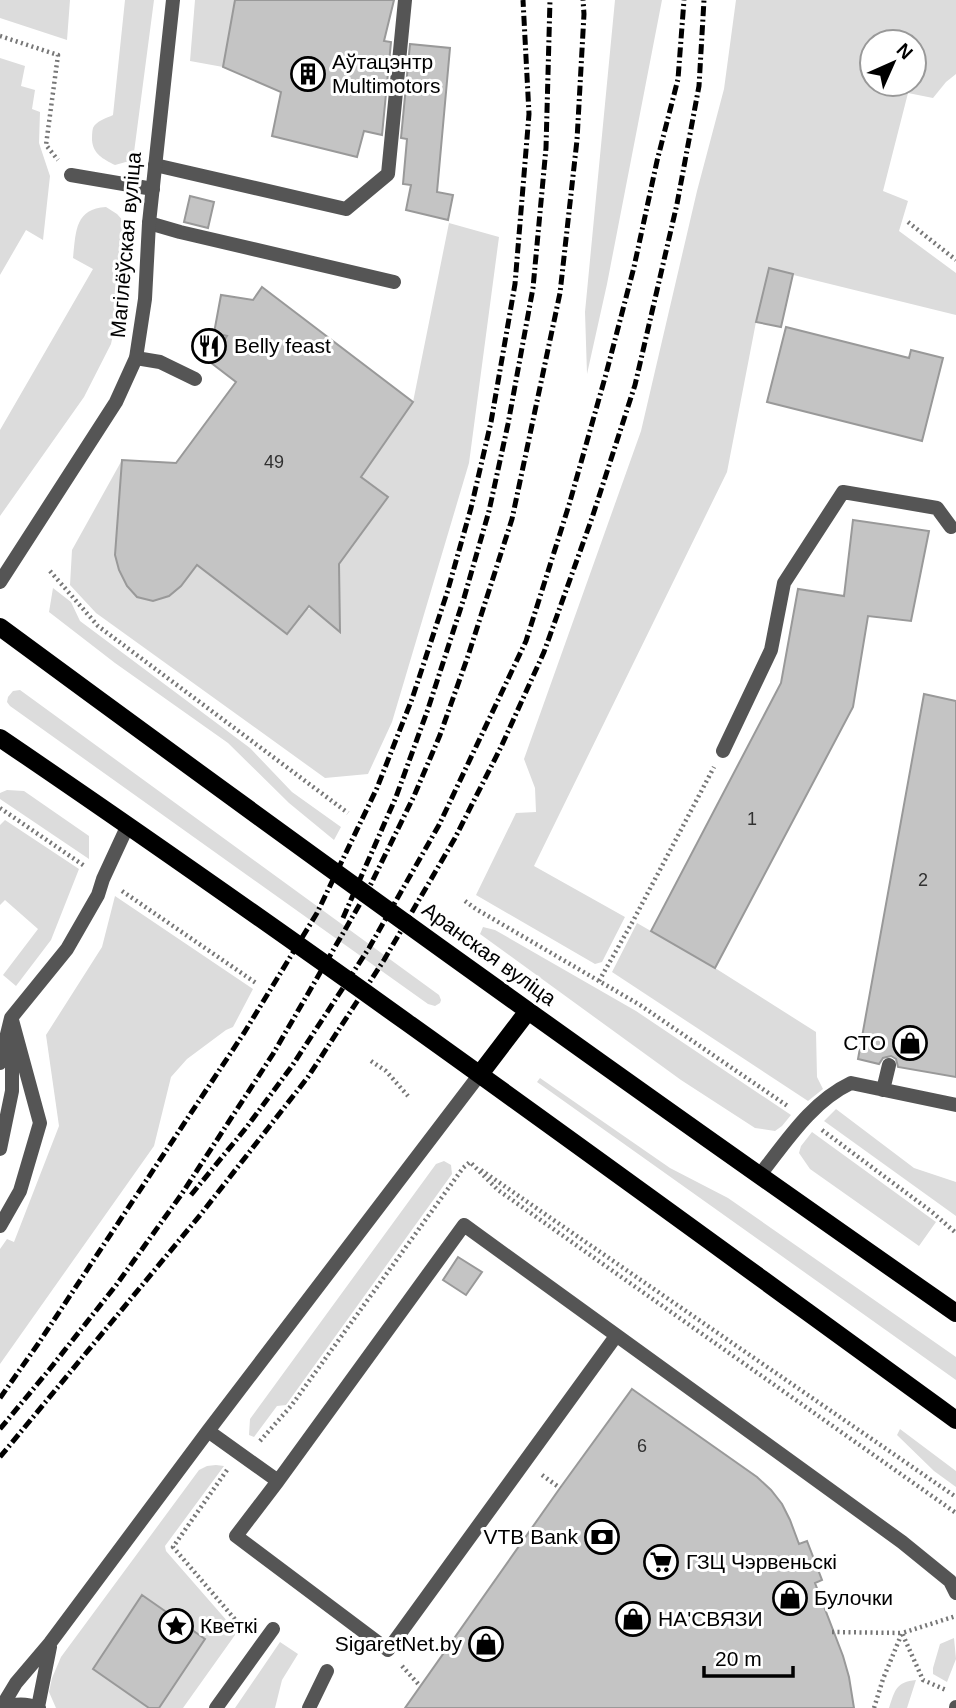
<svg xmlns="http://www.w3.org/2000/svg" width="956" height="1708" font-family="Arial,sans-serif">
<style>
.green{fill:#dcdcdc;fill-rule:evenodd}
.building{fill:#c4c4c4;stroke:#999;stroke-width:2}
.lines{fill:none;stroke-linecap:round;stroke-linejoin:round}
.path{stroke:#777;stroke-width:4.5;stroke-dasharray:2 3.5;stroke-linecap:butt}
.lane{stroke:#555;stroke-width:14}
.street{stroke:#555;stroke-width:14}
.primary{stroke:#000;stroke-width:18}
.rail{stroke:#000;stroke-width:5;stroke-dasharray:10 3.5 2 3.5;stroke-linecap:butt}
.labels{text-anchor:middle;stroke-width:6;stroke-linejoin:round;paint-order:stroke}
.number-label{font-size:18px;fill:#313131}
.poi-label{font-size:21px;fill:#000;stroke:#fff;text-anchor:start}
.street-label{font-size:21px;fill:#000;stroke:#fff}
</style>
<rect width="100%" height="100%" fill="#fff"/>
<path class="green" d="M 0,0 L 70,0 L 67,40 L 0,18 Z
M 125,0 L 154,0 L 133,160 L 115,165 C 103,159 93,154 92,140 C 92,137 92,131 93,128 C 96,121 107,118 113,115 Z
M 195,0 L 235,0 L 223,67 L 190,61 Z
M 615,0 L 662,0 L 607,284 L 587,374 L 585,312 Z
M 736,0 L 956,0 L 956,74 L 946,82 L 933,98 L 908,93 L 883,191 L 908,201 L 899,231 L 956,273 L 956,315 L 769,269 L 756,322 L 727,472 L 534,866 L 625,917 L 602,962 L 595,964 L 476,895 L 516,813 L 536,812 L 535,788 L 524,759 L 641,431 L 697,191 L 724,89 ZM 872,42 L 914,42 L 914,84 L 872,84 Z
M 0,58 L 25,66 L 21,86 L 35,90 L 32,109 L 40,112 L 39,143 L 50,176 L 43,240 L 26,230 L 0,275 Z
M 106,207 L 117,214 L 126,224 L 118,311 L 111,344 L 84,397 L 0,516 L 0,430 L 93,269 L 73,258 C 76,231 75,209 106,207 Z
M 449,223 L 499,237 L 469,463 L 392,722 L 368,774 L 325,778 L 96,613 L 70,585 L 72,550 L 122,460 L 115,555 L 119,570 L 127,586 L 137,597 L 153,601 L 169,596 L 181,586 L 197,565 L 287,633 L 307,609 L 324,606 L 326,620 L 330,624 L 336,624 L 340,620 L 339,584 L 326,581 L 388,497 L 361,477 L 413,402 Z
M 53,588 L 71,602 L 80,621 L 250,748 L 292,792 L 341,827 L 334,840 L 289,803 L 228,743 L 115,663 L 49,612 Z
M 20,690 L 439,995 L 441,1000 L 440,1003 L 435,1006 L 428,1004 L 10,706 L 7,702 L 8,697 L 13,691 Z
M 7,790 L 24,791 L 89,836 L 89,859 L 0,799 L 0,793 Z
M 5,820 L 79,869 L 51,940 L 16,986 L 3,975 L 38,929 L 5,900 L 0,905 L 0,825 Z
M 115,896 L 253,989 L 233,1027 L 226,1030 L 187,1059 L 171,1077 L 154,1146 L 0,1364 L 0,1249 L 7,1239 L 14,1242 L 59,1126 L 46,1035 L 102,947 Z
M 637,923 L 715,968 L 816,1032 L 817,1077 L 823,1089 L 808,1101 L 612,972 Z
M 483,927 L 495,930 L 636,1011 L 791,1115 L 782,1126 L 775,1131 L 755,1128 L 681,1080 L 480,934 Z
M 540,1078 L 670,1168 L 728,1198 L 956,1357 L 956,1380 L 537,1082 Z
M 836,1109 L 914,1168 L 956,1182 L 956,1216 L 824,1121 Z
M 812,1132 L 936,1222 L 919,1246 L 810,1169 L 799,1153 L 801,1146 Z
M 444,1161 L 451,1165 L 452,1174 L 286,1405 L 277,1406 L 254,1437 L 249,1435 L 250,1419 L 436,1164 Z
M 900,1429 L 956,1471 L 956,1487 L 934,1471 L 897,1435 Z
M 216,1465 L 224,1466 L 165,1546 L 166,1551 L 235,1630 L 235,1635 L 183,1708 L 56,1708 L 49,1692 L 52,1678 L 61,1657 L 199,1470 L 207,1466 Z
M 954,1638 L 956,1659 L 947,1682 L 933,1674 L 933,1668 L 940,1644 Z
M 280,1642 L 298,1654 L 282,1680 L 275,1708 L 235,1708 Z
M 916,1680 L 907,1708 L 889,1708 C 895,1690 896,1682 916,1680 Z"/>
<path class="building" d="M 235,0 L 394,0 L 384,41 L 391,42 L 382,135 L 364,131 L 357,157 L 272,136 L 281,92 L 223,67 Z
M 410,44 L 450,48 L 437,192 L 453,195 L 448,220 L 406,210 L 411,185 L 403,184 L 407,139 L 401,138 Z
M 190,196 L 214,202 L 208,228 L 184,222 Z
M 769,268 L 793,274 L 781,327 L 756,322 Z
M 262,287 L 413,402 L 361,477 L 388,497 L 339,564 L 340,632 L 309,606 L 287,634 L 197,565 L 181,586 L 169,596 L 153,601 L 137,597 L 127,586 L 119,570 L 115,555 L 122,460 L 176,463 L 236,382 L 210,362 L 227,336 L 214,333 L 221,295 L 253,300 Z
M 786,327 L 909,358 L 911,350 L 943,358 L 922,441 L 767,402 Z
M 853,520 L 929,531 L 911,621 L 868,616 L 853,707 L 715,968 L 651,931 L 781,683 L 798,589 L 844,596 Z
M 924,694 L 956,701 L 956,1077 L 898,1067 L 896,1059 L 891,1056 L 883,1058 L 879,1064 L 858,1059 Z
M 458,1257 L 482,1272 L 466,1295 L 443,1280 Z
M 632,1389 L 757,1477 L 771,1490 L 782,1504 L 790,1520 L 799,1544 L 807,1541 L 822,1580 L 815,1583 L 843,1656 L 849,1677 L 854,1708 L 405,1708 L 560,1488 Z
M 142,1595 L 205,1639 L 159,1708 L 149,1708 L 93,1669 Z"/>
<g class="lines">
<path class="path" d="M 0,36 L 58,55 L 46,145 L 58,160
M 908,222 L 956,260
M 50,571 L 98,626 L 348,813
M 0,808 L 86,867
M 122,891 L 256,983
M 465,901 L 476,909 L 640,1005 L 789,1107
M 599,981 L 633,921 L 714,767
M 371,1061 L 386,1071 L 408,1096
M 822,1130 L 932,1212 L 956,1233
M 481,1170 L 956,1497
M 260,1441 L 291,1406 L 463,1168 L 470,1162 L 498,1190 L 956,1513
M 227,1470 L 173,1547 L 245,1631
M 542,1475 L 560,1488
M 832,1632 L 902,1633 L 923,1680 L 946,1690
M 402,1666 L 420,1686
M 874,1708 L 883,1679 L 902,1633 L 956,1616"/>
<path class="lane" d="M 155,165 L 346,209 L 388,174 L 405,0
M 71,175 L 153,189
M 149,223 L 180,232 L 394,282
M 136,358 L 160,362 L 195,379
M 723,751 L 771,650 L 784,583 L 843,492 L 937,508 L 951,527
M 0,1063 L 11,1018 L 67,949 L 98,895 L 103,879 L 128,825
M 883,1090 L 889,1065
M 0,1149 L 12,1091 L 12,1041
M 759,1176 C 786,1142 811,1102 851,1083 L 956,1105
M 0,1226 L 20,1191 L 40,1123 L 12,1020
M 616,1336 L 388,1650 L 236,1536 L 278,1481 L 464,1225 L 902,1542 L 950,1581 L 956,1593
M 208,1431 L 278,1481
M 38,1707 L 50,1647
M 1,1708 L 16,1683 L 50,1643 L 208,1431 L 480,1074
M 6,1708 C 17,1702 28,1704 39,1708
M 216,1708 L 273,1629
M 309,1708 L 327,1671
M 956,1708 L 956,1707"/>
<path class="street" d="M 0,582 L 116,402 L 136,358 L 145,299 L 149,223 L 173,0"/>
<path class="primary" d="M 0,627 C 316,860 634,1089 956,1313
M 0,738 C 324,958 639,1190 956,1420
M 480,1074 L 528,1011"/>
<path class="rail" d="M 343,918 L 396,797 L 428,709 L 464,598 L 489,511 L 508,424 L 533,288 L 546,148 L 550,0
M 191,1195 L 246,1128 L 292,1066 L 369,948 L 439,825 L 526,641 L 569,505 L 606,374 L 634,267 L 657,161 L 678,79 L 684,0
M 0,1398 L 38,1344 L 244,1033 L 317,913 L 377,788 L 412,699 L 447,593 L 471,508 L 491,422 L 515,284 L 529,114 L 523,0
M 0,1429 L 49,1370 L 117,1284 L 181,1195 L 273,1054 L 368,890 L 414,796 L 440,735 L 468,656 L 512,519 L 560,293 L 577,140 L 584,14 L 583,0
M 0,1457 L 201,1214 L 308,1077 L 384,960 L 455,838 L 501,747 L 544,652 L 592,518 L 635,385 L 677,204 L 699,86 L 704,0"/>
</g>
<defs>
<g id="building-ring" transform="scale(1.75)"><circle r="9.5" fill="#fff" stroke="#000" stroke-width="1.5"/><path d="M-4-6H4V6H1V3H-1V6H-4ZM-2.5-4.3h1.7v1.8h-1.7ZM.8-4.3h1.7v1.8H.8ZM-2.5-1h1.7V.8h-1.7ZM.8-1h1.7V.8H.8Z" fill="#000"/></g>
<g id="restaurant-ring" transform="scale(1.75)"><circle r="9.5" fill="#fff" stroke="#000" stroke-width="1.5"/><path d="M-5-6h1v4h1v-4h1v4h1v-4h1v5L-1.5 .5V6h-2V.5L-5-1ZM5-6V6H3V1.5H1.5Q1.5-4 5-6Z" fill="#000"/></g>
<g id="shop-ring" transform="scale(1.75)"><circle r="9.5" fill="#fff" stroke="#000" stroke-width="1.5"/><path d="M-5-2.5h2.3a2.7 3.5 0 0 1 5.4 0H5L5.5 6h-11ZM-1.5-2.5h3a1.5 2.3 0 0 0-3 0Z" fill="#000"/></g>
<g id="bank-ring" transform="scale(1.75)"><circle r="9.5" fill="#fff" stroke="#000" stroke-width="1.5"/><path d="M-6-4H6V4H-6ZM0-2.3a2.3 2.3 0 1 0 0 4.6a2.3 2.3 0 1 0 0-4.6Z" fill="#000"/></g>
<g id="supermarket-ring" transform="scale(1.75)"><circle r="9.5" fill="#fff" stroke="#000" stroke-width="1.5"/><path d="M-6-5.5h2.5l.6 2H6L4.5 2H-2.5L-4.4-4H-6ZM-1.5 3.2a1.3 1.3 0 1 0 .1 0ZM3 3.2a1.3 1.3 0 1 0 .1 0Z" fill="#000"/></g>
<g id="sight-ring" transform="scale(1.75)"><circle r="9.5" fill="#fff" stroke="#000" stroke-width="1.5"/><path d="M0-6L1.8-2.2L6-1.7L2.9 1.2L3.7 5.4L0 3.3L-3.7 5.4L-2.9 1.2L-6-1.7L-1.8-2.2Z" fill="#000"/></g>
</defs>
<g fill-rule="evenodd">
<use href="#building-ring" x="308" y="74"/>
<use href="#restaurant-ring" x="209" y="346"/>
<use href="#shop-ring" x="910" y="1043"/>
<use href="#bank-ring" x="602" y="1537"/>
<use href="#supermarket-ring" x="661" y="1562"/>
<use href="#shop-ring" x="790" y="1598"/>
<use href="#shop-ring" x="633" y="1619"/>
<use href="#sight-ring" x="176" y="1626"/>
<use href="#shop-ring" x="486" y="1644"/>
</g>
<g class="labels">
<g class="number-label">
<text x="274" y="468">49</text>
<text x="752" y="825">1</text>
<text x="923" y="886">2</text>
<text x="642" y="1452">6</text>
</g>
<g class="poi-label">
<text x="332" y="69">Аўтацэнтр<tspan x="332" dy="24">Multimotors</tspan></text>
<text x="234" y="353">Belly feast</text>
<text x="886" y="1050" text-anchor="end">СТО</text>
<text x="578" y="1544" text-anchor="end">VTB Bank</text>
<text x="686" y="1569">ГЗЦ Чэрвеньскі</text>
<text x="814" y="1605">Булочки</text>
<text x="658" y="1626">НА'СВЯЗИ</text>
<text x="200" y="1633">Кветкі</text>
<text x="462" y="1651" text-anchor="end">SigaretNet.by</text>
</g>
<g class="street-label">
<text transform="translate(126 245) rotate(-85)" y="7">Магілёўская вуліца</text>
<text transform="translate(489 954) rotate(36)" y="7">Аранская вуліца</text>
</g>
</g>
<g transform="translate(893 63) rotate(45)"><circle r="33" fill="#ffffff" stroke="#999999" stroke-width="2"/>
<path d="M0-5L12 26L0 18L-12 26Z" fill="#000000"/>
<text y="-10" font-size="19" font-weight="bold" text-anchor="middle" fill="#000000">N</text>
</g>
<path d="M704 1666v10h89v-10" fill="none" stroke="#000000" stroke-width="3.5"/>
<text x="715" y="1666" font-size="21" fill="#000000" stroke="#ffffff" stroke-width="5" paint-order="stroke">20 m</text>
</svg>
